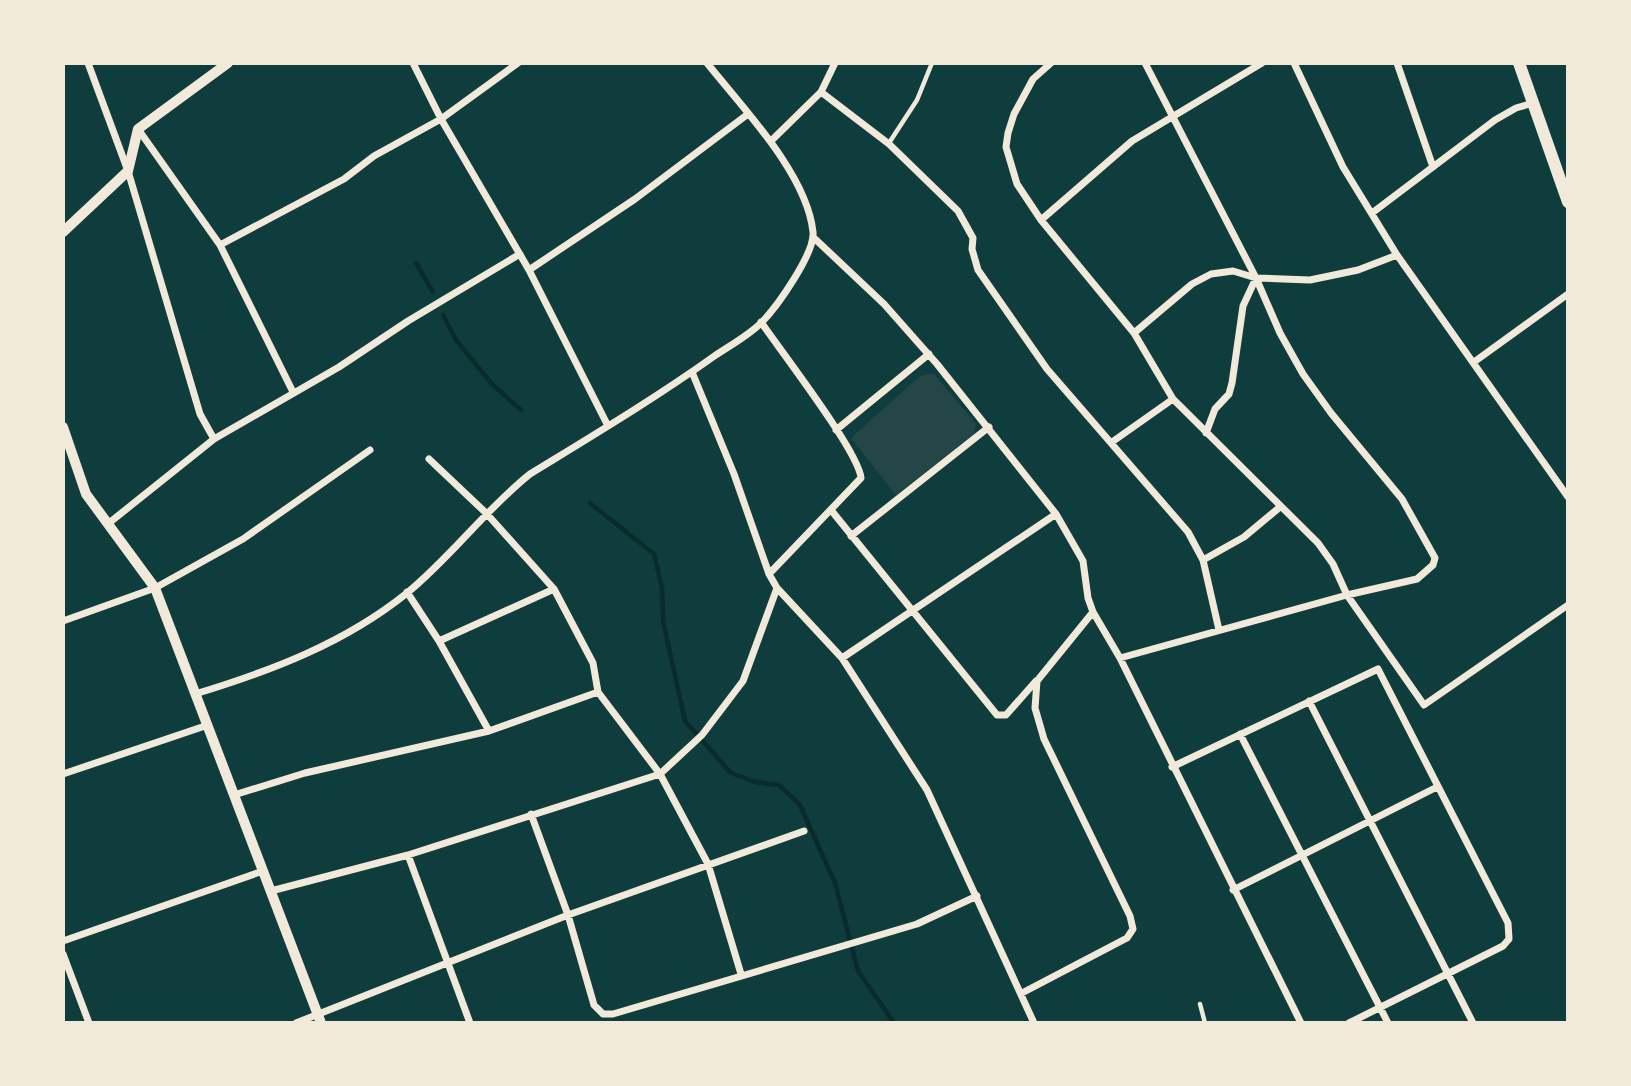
<svg xmlns="http://www.w3.org/2000/svg" width="1631" height="1086" font-family="Georgia,serif">
<style>
.green{fill:#244646}
.lines{fill:none;stroke-linecap:round;stroke-linejoin:round}
.stream{stroke:#0a2a2b;stroke-width:4.5}
.service{stroke:#f1e9da;stroke-width:4.5}
.minor{stroke:#f1e9da;stroke-width:7}
.tertiary{stroke:#f1e9da;stroke-width:10}
.secondary{stroke:#f1e9da;stroke-width:12}
</style>
<rect width="100%" height="100%" fill="#0f3d3e"/>
<path class="green" d="M 929,374 L 934,374 L 976,424 L 974,434 L 896,495 L 851,438 L 920,376 Z"/>
<g class="lines">
<path class="stream" d="M 416,263 L 433,292
M 443,315 L 456,340 L 491,383 L 521,410
M 590,503 L 654,554 L 662,588 L 663,621 L 685,721 L 731,773 L 755,782 L 779,785 L 800,805 L 835,883 L 858,971 L 894,1023"/>
<path class="service" d="M 889,143 L 917,100 L 932,63
M 1200,1004 L 1205,1023"/>
<path class="minor" d="M 88,63 L 128,171 L 200,414 L 214,439
M 413,63 L 441,119 L 529,270 L 608,426
M 1051,63 L 1033,79 L 1014,114 L 1008,133 L 1006,147 L 1017,184 L 1041,220 L 1134,333 L 1173,399 L 1318,543 L 1333,564 L 1347,595 L 1424,705 L 1568,605
M 1294,63 L 1343,167 L 1397,255 L 1568,497
M 1397,63 L 1433,167
M 821,92 L 889,144 L 958,211 L 973,238 L 972,249 L 978,270 L 1047,369 L 1188,532 L 1203,560 L 1219,630
M 138,129 L 220,245 L 293,392
M 772,140 L 821,92 L 835,63
M 1372,213 L 1495,120 L 1516,108 L 1533,103
M 1041,220 L 1132,141 L 1262,63
M 813,237 L 884,304 L 937,364 L 1056,514 L 1083,561 L 1088,598 L 1093,612 L 1120,658 L 1301,1023
M 220,245 L 344,179 L 374,156 L 441,119 L 518,63
M 529,270 L 635,199 L 748,114
M 761,322 C 780,350 859,452 861,478 L 769,574
M 1134,333 L 1192,284 L 1211,274 L 1233,271 L 1256,278 L 1310,280 L 1358,270 L 1397,255
M 1474,362 L 1568,294
M 692,372 L 734,474 L 769,574 L 777,588 L 842,658 L 927,790 L 1034,1023
M 836,430 L 929,354
M 1206,433 L 1215,409 L 1229,394 L 1232,383 L 1243,306 L 1256,278
M 1112,442 L 1173,399
M 429,459 L 486,513 L 554,589 L 593,663 L 598,692 L 660,774 L 708,864 L 741,974
M 831,510 L 997,715 L 1006,715 L 1036,681
M 109,523 L 214,439 L 339,367 L 408,321 L 520,254
M 851,536 L 989,427
M 1203,560 L 1244,537 L 1280,507
M 407,592 L 439,641 L 489,731
M 63,621 L 155,588 L 243,539 L 370,450
M 439,641 L 554,589
M 842,658 L 1056,514
M 1120,658 L 1347,595 L 1417,579 L 1433,565 L 1435,558 L 1402,499 L 1331,413 L 1303,374 L 1280,333 L 1256,278 L 1145,63
M 195,694 C 271,671 345,643 407,593 C 451,557 485,510 530,474 C 592,436 654,399 713,357 C 729,346 748,336 761,323 C 777,307 815,253 813,232 C 807,174 742,107 707,63
M 1309,701 L 1473,1023
M 1240,734 L 1388,1023
M 1172,767 L 1378,669 L 1508,923 L 1509,939 L 1503,946 L 1349,1023
M 63,774 L 208,725
M 234,795 L 305,773 L 489,731 L 598,692
M 531,814 L 568,915 L 594,1005 L 603,1014 L 613,1014 L 917,924 L 977,896
M 408,855 L 470,1023
M 1233,890 L 1437,787
M 271,891 L 408,855 L 660,774 L 702,735 L 743,681 L 777,588
M 63,941 L 263,871
M 63,954 L 89,1023
M 1022,993 L 1127,938 L 1133,929 L 1130,916 L 1044,739 L 1035,708 L 1037,681 L 1093,612
M 296,1023 L 568,915 L 804,831"/>
<path class="tertiary" d="M 63,232 L 128,171 L 138,129 L 228,63
M 63,427 L 86,494 L 155,588 L 321,1023"/>
<path class="secondary" d="M 1519,63 L 1568,202"/>
</g>
<rect width="1631" height="1086" fill="none" stroke="#f1e9da" stroke-width="130"/>
</svg>
